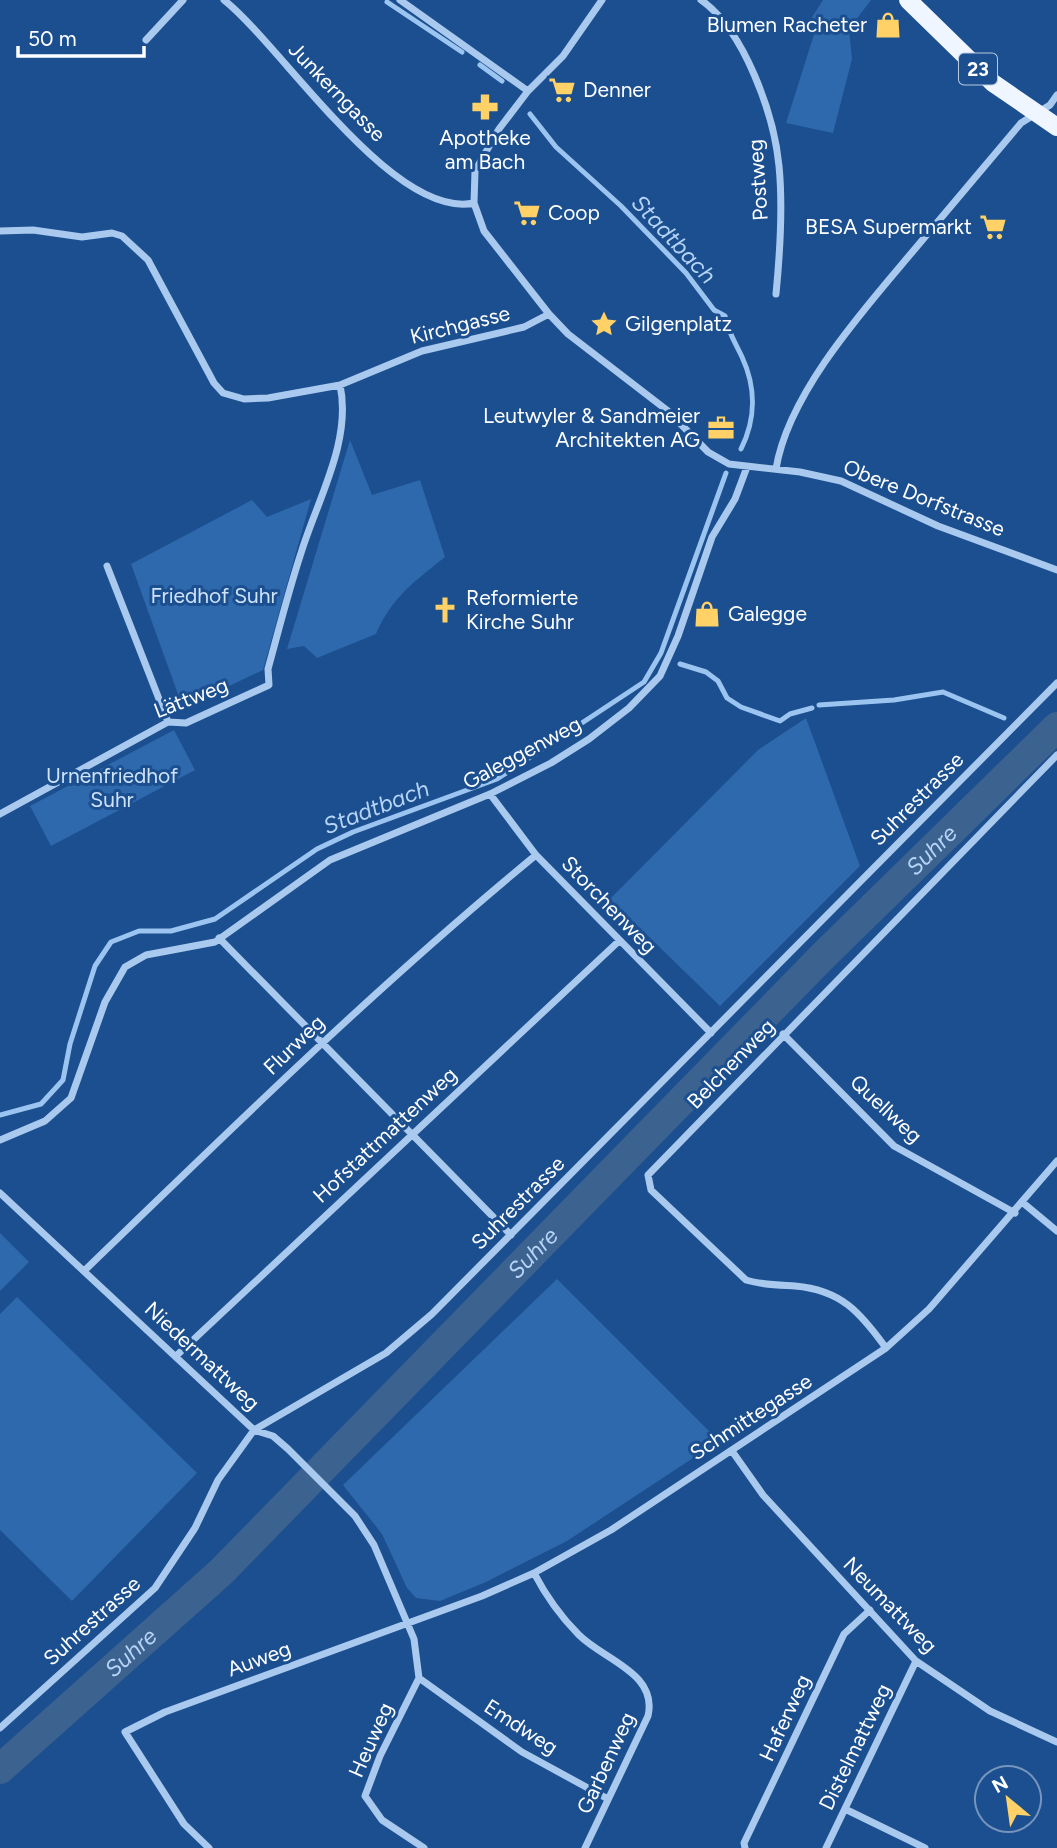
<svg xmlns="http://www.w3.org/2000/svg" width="1057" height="1848" font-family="Figtree,sans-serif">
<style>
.green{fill:#2e69ad}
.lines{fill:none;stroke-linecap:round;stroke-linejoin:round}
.stream{stroke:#9cc4f0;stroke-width:5}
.river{stroke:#3c6290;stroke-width:30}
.street{stroke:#a9c9ee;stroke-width:7}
.primary{stroke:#f0f6ff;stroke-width:18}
.labels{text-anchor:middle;stroke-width:6;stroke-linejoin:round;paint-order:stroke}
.shield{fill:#1b4f8f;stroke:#bbcadd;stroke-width:2}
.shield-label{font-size:19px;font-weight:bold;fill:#fff}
.poi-label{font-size:21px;fill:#fff;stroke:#1b4f8f;text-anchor:start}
.street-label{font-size:21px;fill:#fff;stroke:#1b4f8f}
.park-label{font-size:21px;fill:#cfe3fa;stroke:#1b4f8f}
.water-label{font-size:23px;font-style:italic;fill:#b5d3f5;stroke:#1b4f8f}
</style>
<rect width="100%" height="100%" fill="#1b4f8f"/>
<path class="green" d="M 823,0 L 871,0 L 849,29 L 852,59 L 833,133 L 786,123 L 816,28 L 809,22 Z
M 350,440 L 372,495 L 420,480 L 445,557 C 414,582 392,597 376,634 L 317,658 L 304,646 L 287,649 Z
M 311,499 L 263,670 L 183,708 L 131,564 L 252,500 L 267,517 Z
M 806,718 L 860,866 L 720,1006 L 610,899 L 758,750 Z
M 174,730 L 195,770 L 51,846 L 30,806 Z
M 0,1233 L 29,1262 L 0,1291 Z
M 557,1279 L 719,1441 L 567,1541 L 486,1582 L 440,1601 L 416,1598 L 407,1588 L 382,1534 L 343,1485 Z
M 17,1297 L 197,1473 L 72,1601 L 0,1530 L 0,1314 Z"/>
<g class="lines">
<path class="stream" d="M 387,2 L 462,52
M 480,65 L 502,81
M 530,114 L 556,147 L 621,206 L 686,273 L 714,310 L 725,316 C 728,332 735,342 742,357 C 756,387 756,419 741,449
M 680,664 L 706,672 L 718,681 L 727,698 L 741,707 L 780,721 L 790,714 L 812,708
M 819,705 L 894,700 L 943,692 L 1004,718
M 0,1115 L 41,1104 L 63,1080 L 70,1044 L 95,966 L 111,942 L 139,931 L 171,931 L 215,919 L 317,849 L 353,832 L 497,779 L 644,682 L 661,653 L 726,473"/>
<path class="river" id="s1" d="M 0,1769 L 221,1572 L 822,957 L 1057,727"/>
<path class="street" d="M 224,0 C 282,46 393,220 474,203
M 400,0 L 528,91
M 602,0 L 563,56 L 528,91 L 499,129 L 475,171 L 474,203 L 484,231 L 549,314 L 568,334 L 668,411 L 708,452 L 729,464 L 800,472 L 841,481 L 938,526 L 1057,570
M 701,0 C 744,30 774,114 779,166 C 783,206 780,253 776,294
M 146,40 L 183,0
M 0,231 L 33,230 L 82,237 L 112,233 L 122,236 L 148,260 L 214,383 L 223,393 L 244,399 L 268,398 L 340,385 L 422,351 L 524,327 L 549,314
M 776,469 C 788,393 866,307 914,250 C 950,207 986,165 1021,123 L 1050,105 L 1057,95
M 107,566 L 168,722
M 490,794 L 536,855 L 711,1033
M 0,814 L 168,722 L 186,723 L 269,685 L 268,669 C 279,629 289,589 302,550 C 318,499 352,440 340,385
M 219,938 L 511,1235
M 783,1034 L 894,1146 L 1015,1213
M 0,1140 L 45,1121 L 71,1098 L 105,1002 L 125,967 L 146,955 L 215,942 L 330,860 L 490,794 L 551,763 L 589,739 L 629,708 L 660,676 L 678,636 L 712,537 L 735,499 L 747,467
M 0,1193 L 254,1430 L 273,1436 L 288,1449 L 355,1516 L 374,1545 L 414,1639 L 419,1678 L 380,1756 L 365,1796 L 382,1820 L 424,1848
M 1022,1202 L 1057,1231
M 85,1270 C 232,1128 378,985 536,855
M 886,1348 C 860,1312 841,1290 795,1286 C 778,1285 762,1285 746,1280 L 651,1190 L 648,1175 L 1057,755
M 176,1356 L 619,941
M 732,1451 L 763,1495 L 916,1661 L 990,1711 L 1057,1742
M 534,1573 C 546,1596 560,1616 579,1635 C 604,1660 658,1673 648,1716 L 585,1848
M 419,1678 L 522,1752 L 608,1799
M 0,1728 L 155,1588 L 195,1528 L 218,1480 L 254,1430 L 386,1353 L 432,1314 L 1057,683
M 845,1809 L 925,1848
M 209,1848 L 184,1824 L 125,1732 L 165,1712 L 482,1596 L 534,1573 L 611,1530 L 886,1348 L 929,1309 L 1057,1161
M 745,1848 L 744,1843 L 844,1634 L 870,1610
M 826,1848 L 916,1661"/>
<path class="primary" d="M 908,0 L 993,83 L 1057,127"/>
</g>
<defs>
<g id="shop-bare" transform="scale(2.1)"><path d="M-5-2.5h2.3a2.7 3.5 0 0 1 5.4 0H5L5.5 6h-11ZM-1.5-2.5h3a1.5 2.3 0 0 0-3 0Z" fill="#ffd166" stroke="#1b4f8f" stroke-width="2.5" paint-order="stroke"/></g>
<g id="supermarket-bare" transform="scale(2.1)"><path d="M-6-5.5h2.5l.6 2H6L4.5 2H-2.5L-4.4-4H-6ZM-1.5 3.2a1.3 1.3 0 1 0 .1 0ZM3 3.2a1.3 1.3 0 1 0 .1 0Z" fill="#ffd166" stroke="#1b4f8f" stroke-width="2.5" paint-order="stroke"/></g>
<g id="pharmacy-bare" transform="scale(2.1)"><path d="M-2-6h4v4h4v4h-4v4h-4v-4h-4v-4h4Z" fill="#ffd166" stroke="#1b4f8f" stroke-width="2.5" paint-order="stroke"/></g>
<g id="sight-bare" transform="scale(2.1)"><path d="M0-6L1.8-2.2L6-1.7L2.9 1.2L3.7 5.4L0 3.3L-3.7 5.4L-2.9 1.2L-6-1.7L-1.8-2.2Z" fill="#ffd166" stroke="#1b4f8f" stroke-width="2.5" paint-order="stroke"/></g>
<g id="office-bare" transform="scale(2.1)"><path d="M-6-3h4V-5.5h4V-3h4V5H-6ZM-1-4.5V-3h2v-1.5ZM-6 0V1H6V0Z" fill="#ffd166" stroke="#1b4f8f" stroke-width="2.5" paint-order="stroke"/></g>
<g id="church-bare" transform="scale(2.1)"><path d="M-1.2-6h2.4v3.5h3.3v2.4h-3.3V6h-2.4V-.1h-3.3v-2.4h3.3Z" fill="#ffd166" stroke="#1b4f8f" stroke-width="2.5" paint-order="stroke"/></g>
</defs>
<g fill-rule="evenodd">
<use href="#shop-bare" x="888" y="25"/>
<use href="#supermarket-bare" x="562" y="90"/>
<use href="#pharmacy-bare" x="485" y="107"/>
<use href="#supermarket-bare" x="527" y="213"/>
<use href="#supermarket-bare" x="993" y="227"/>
<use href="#sight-bare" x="604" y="324"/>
<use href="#office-bare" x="721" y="428"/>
<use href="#church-bare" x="445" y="610"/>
<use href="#shop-bare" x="707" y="614"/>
</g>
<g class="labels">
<rect class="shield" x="959" y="53.5" width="38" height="31" rx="5"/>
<g class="shield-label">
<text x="978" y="76">23</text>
</g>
<g class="poi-label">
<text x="867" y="32" text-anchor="end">Blumen Racheter</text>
<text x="583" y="97">Denner</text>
<text x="485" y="145" text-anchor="middle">Apotheke<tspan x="485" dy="24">am Bach</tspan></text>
<text x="548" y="220">Coop</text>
<text x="972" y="234" text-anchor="end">BESA Supermarkt</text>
<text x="625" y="331">Gilgenplatz</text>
<text x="700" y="423" text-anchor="end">Leutwyler &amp; Sandmeier<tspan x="700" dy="24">Architekten AG</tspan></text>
<text x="466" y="605">Reformierte<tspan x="466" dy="24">Kirche Suhr</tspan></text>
<text x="728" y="621">Galegge</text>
</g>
<g class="street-label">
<text transform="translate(337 92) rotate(46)" y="7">Junkerngasse</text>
<text transform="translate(758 180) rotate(-94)" y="7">Postweg</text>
<text transform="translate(460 325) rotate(-14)" y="7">Kirchgasse</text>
<text transform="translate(924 498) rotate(22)" y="7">Obere Dorfstrasse</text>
<text transform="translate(191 698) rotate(-21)" y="7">Lättweg</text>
<text transform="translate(522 753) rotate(-28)" y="7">Galeggenweg</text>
<text transform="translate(917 799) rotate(-45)" y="7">Suhrestrasse</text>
<text transform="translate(609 905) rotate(46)" y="7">Storchenweg</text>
<text transform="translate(294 1045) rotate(-44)" y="7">Flurweg</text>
<text transform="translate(731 1064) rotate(-46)" y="7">Belchenweg</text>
<text transform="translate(886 1109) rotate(43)" y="7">Quellweg</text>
<text transform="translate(385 1135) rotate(-43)" y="7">Hofstattmattenweg</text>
<text transform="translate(518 1203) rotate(-45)" y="7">Suhrestrasse</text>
<text transform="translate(202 1356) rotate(43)" y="7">Niedermattweg</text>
<text transform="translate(751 1417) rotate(-33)" y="7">Schmittegasse</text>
<text transform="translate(890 1605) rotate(46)" y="7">Neumattweg</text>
<text transform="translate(92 1621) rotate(-42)" y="7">Suhrestrasse</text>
<text transform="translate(259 1659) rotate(-20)" y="7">Auweg</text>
<text transform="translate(785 1718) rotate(-65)" y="7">Haferweg</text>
<text transform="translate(521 1727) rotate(33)" y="7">Emdweg</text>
<text transform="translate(371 1740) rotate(-66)" y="7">Heuweg</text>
<text transform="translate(855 1747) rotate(-64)" y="7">Distelmattweg</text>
<text transform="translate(606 1763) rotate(-65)" y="7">Garbenweg</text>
</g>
<g class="park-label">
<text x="214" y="603">Friedhof Suhr</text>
<text x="112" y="783">Urnenfriedhof<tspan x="112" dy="24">Suhr</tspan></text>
</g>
<g class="water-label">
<text transform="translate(674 239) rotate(47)" y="8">Stadtbach</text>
<text transform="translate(376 807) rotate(-21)" y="8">Stadtbach</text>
<text dy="8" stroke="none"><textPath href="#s1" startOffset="1309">Suhre</textPath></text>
<text dy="8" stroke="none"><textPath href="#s1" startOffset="742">Suhre</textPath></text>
<text dy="8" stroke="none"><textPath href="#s1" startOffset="175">Suhre</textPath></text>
</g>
</g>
<g transform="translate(1008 1799) rotate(331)"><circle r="33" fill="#1b4f8f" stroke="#7695bc" stroke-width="2"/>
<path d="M0-5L12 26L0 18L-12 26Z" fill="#ffd166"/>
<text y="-10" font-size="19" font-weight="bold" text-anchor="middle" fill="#ffffff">N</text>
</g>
<path d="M18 46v10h126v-10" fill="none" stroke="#ffffff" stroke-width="3.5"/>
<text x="28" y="46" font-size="21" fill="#ffffff" stroke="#1b4f8f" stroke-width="5" paint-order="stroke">50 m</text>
</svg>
